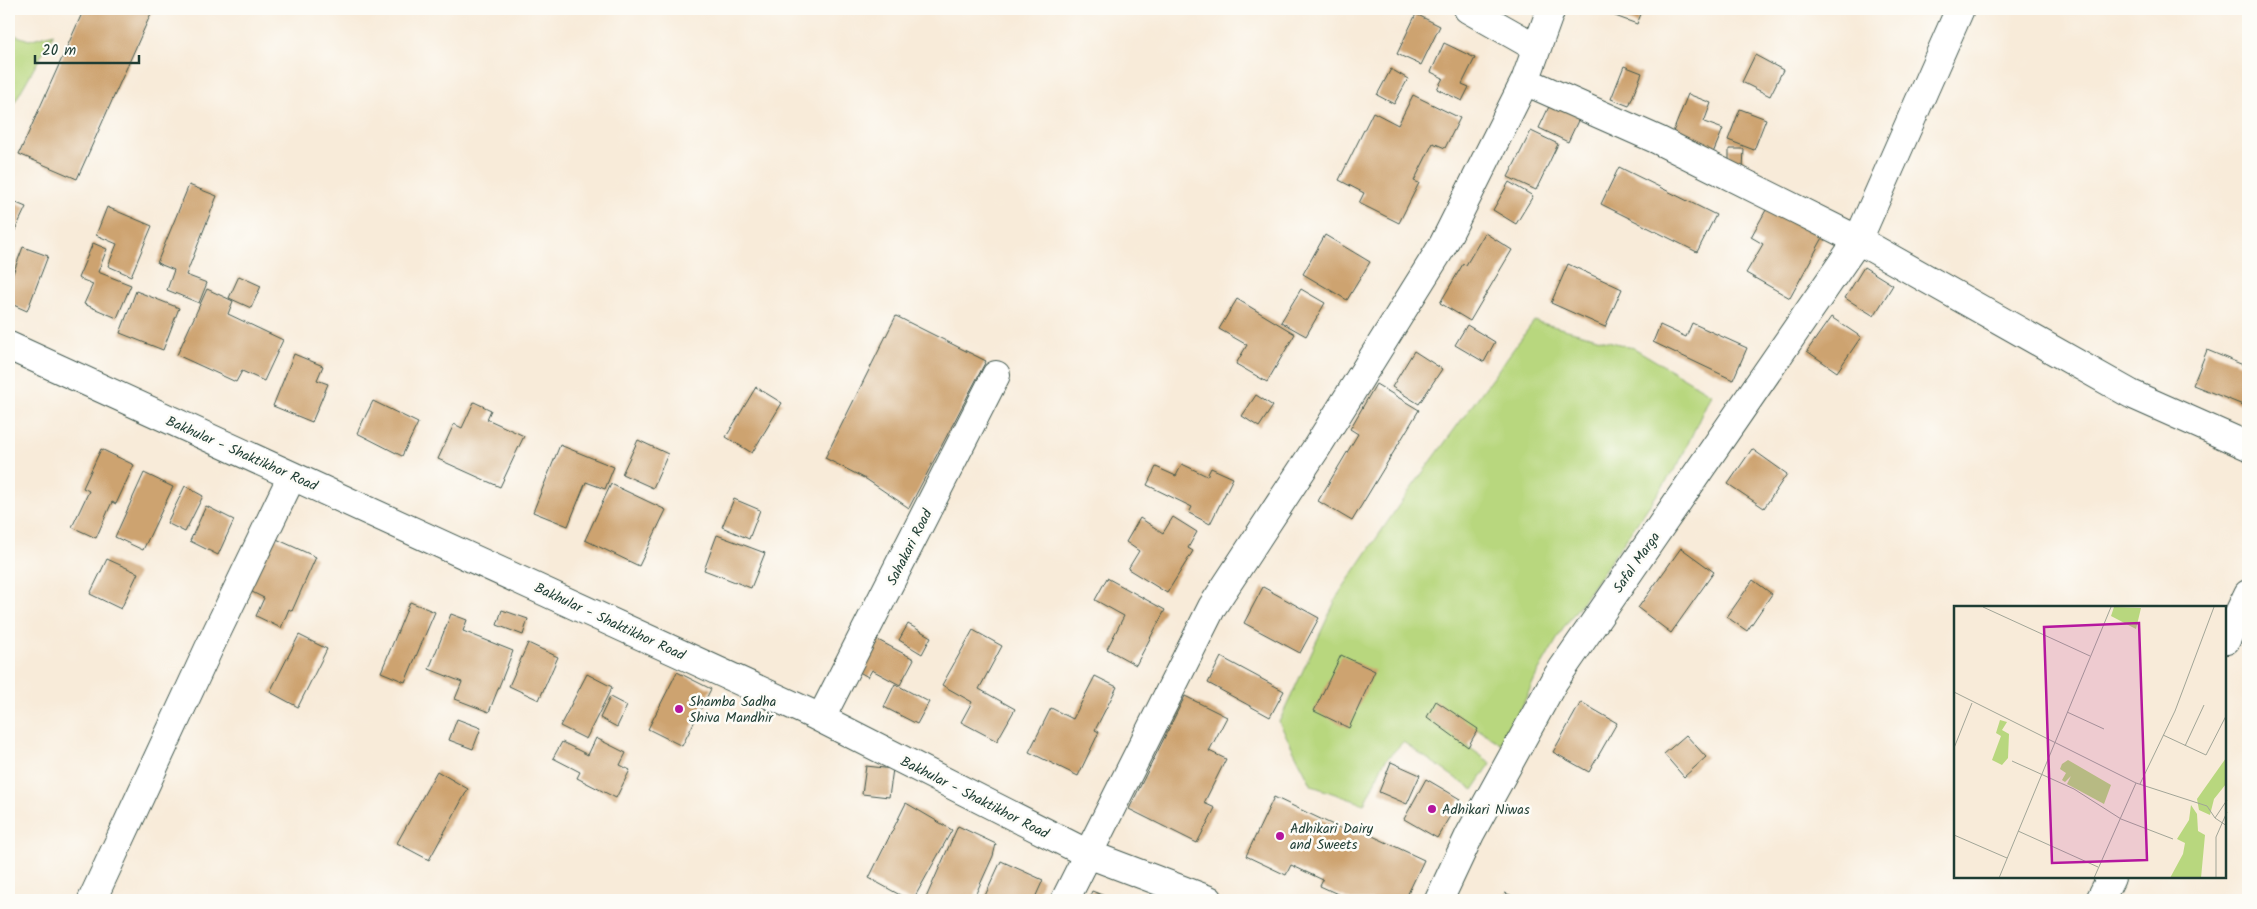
<svg xmlns="http://www.w3.org/2000/svg" width="2257" height="909" font-family="Kalam,sans-serif">
<style>
.green{fill:#b8d77e;stroke:#6c8a59}
.building{fill:#cda36f}
.lines{fill:none;stroke-linecap:round;stroke-linejoin:round}
.minor-casing{stroke:#40574d;stroke-width:30}
.minor{stroke:#fff;stroke-width:28}
.poi-dot{fill:#b5179e;stroke:#fdfcf7;stroke-width:2}
.labels{text-anchor:middle;stroke-width:5;stroke-linejoin:round;paint-order:stroke}
.street-label{font-size:14px;fill:#1f3d34;stroke:#fdfcf7}
.poi-label{font-size:14px;fill:#1f3d34;stroke:#fdfcf7;text-anchor:start}
.inset-road{fill:none;stroke:#a1a597;stroke-width:1}
.view{fill:#b5179e;fill-opacity:0.15;stroke:#b5179e;stroke-width:2.5}
.inset-edge{fill:none;stroke:#1f3d34;stroke-width:2.5}
</style>
<rect width="100%" height="100%" fill="#fdfcf7"/>
<filter id="ink" filterUnits="userSpaceOnUse"><feTurbulence type="fractalNoise" baseFrequency=".02" numOctaves="2"/><feDisplacementMap in="SourceGraphic" scale="10" xChannelSelector="R" yChannelSelector="G"/><feConvolveMatrix kernelMatrix="1 2 1 2 8 2 1 2 1" color-interpolation-filters="sRGB"/></filter>
<filter id="wash" filterUnits="userSpaceOnUse"><feTurbulence type="fractalNoise" baseFrequency=".0096" numOctaves="4" result="noise"/><feDisplacementMap in="SourceGraphic" scale="20" xChannelSelector="R" yChannelSelector="G"/><feGaussianBlur stdDeviation="1.12" result="paint"/><feColorMatrix in="noise" values="0 0 0 0 0 0 0 0 0 0 0 0 0 0 0 0 0 1.4 0 .05"/><feComposite in="paint" operator="in"/></filter>
<g filter="url(#wash)">
<rect width="100%" height="100%" fill="#f8ebd9"/>
<path class="green" d="M 9,33 L 29,40 L 54,33 L 9,112 Z
M 1534,321 L 1634,348 L 1711,394 L 1679,463 L 1563,629 L 1537,674 L 1504,746 L 1478,729 L 1427,717 L 1491,763 L 1473,790 L 1403,742 L 1384,762 L 1364,804 L 1312,786 L 1279,722 L 1338,595 L 1399,505 Z"/>
<g id="blocks">
<path class="building" d="M 84,9 L 153,9 L 77,179 L 19,154 Z
M 1596,9 L 1643,9 L 1637,24 Z
M 1416,14 L 1440,26 L 1421,65 L 1397,54 Z
M 1444,43 L 1475,58 L 1462,84 L 1469,87 L 1462,101 L 1437,89 L 1443,78 L 1431,72 Z
M 1755,55 L 1783,70 L 1770,96 L 1742,82 Z
M 1624,66 L 1642,73 L 1629,106 L 1611,99 Z
M 1391,69 L 1408,79 L 1394,104 L 1377,95 Z
M 1688,94 L 1711,103 L 1704,122 L 1723,129 L 1713,153 L 1671,137 Z
M 1413,95 L 1460,118 L 1445,148 L 1433,143 L 1414,181 L 1419,183 L 1399,223 L 1359,203 L 1364,193 L 1339,180 L 1373,112 L 1398,125 Z
M 1554,96 L 1583,110 L 1568,142 L 1539,128 Z
M 1740,109 L 1766,119 L 1754,150 L 1728,140 Z
M 1531,131 L 1558,144 L 1536,190 L 1508,177 Z
M 1729,149 L 1744,149 L 1743,169 L 1729,169 Z
M 1619,167 L 1716,215 L 1697,252 L 1601,204 Z
M 1509,182 L 1533,196 L 1516,224 L 1493,210 Z
M 189,185 L 217,196 L 186,275 L 207,283 L 199,303 L 167,290 L 174,270 L 157,263 Z
M 9,200 L 26,207 L 9,243 Z
M 1771,201 L 1826,232 L 1790,298 L 1746,273 L 1763,244 L 1751,237 Z
M 107,207 L 152,226 L 131,276 L 108,266 L 117,244 L 96,235 Z
M 1485,233 L 1512,250 L 1470,321 L 1440,303 L 1463,264 L 1466,265 Z
M 1325,235 L 1370,262 L 1347,300 L 1303,274 Z
M 93,243 L 107,249 L 98,272 L 131,285 L 117,318 L 84,304 L 93,284 L 78,278 Z
M 23,247 L 48,256 L 27,311 L 9,303 L 9,284 Z
M 1568,264 L 1622,289 L 1605,327 L 1551,303 Z
M 1864,267 L 1893,285 L 1874,316 L 1845,298 Z
M 239,276 L 261,286 L 251,308 L 229,298 Z
M 207,289 L 233,301 L 228,314 L 283,340 L 264,381 L 242,371 L 236,382 L 177,355 Z
M 1301,289 L 1325,303 L 1306,336 L 1281,322 Z
M 136,291 L 179,308 L 163,350 L 120,333 Z
M 1237,299 L 1295,334 L 1267,382 L 1236,364 L 1247,345 L 1219,329 Z
M 896,316 L 986,361 L 909,508 L 866,479 L 825,458 Z
M 1831,317 L 1861,337 L 1837,372 L 1807,351 Z
M 1692,323 L 1747,348 L 1733,380 L 1653,342 L 1660,325 L 1686,337 Z
M 1467,325 L 1495,342 L 1484,362 L 1455,345 Z
M 2207,350 L 2248,367 L 2248,407 L 2193,385 Z
M 1414,351 L 1442,369 L 1419,404 L 1392,387 Z
M 294,354 L 323,366 L 317,380 L 328,384 L 312,422 L 273,406 Z
M 1376,384 L 1419,410 L 1352,521 L 1318,501 L 1358,434 L 1350,429 Z
M 756,387 L 782,403 L 752,453 L 726,437 Z
M 1256,395 L 1273,406 L 1259,427 L 1242,416 Z
M 373,401 L 418,423 L 402,456 L 357,433 Z
M 474,402 L 491,410 L 487,419 L 524,436 L 500,487 L 438,459 L 454,424 L 462,428 Z
M 638,440 L 668,454 L 653,488 L 622,474 Z
M 560,445 L 614,467 L 605,489 L 586,482 L 568,526 L 533,512 Z
M 101,449 L 134,465 L 116,504 L 112,502 L 96,538 L 72,527 L 89,491 L 83,488 Z
M 1752,449 L 1787,474 L 1764,508 L 1728,484 Z
M 1182,464 L 1207,476 L 1211,468 L 1233,478 L 1210,524 L 1189,513 L 1192,507 L 1147,485 L 1156,467 L 1176,476 Z
M 144,473 L 173,487 L 143,550 L 115,537 Z
M 611,484 L 666,510 L 639,566 L 585,540 Z
M 185,486 L 203,496 L 185,532 L 167,523 Z
M 734,499 L 760,510 L 749,539 L 722,527 Z
M 206,506 L 234,520 L 218,555 L 190,541 Z
M 1173,517 L 1197,532 L 1188,548 L 1193,551 L 1167,593 L 1128,569 L 1139,551 L 1126,542 L 1140,518 L 1163,533 Z
M 717,535 L 765,553 L 751,588 L 704,570 Z
M 272,537 L 316,557 L 292,611 L 289,609 L 281,628 L 256,616 L 264,598 L 248,590 Z
M 1681,548 L 1714,572 L 1671,633 L 1638,608 Z
M 107,559 L 138,573 L 121,609 L 90,594 Z
M 1107,578 L 1165,610 L 1136,665 L 1107,649 L 1124,616 L 1095,600 Z
M 1753,580 L 1772,594 L 1747,631 L 1727,617 Z
M 1263,587 L 1319,618 L 1300,653 L 1244,623 Z
M 410,602 L 435,612 L 405,682 L 381,672 Z
M 502,610 L 528,619 L 523,635 L 497,625 Z
M 451,614 L 467,620 L 463,631 L 513,651 L 489,712 L 455,699 L 462,682 L 429,669 Z
M 908,624 L 931,637 L 922,654 L 899,640 Z
M 973,630 L 1002,646 L 979,689 L 1015,709 L 997,741 L 961,722 L 972,702 L 942,685 Z
M 299,635 L 327,649 L 298,707 L 270,692 Z
M 874,638 L 914,659 L 900,685 L 872,670 L 868,677 L 856,670 Z
M 528,643 L 558,657 L 539,700 L 509,686 Z
M 1341,655 L 1375,671 L 1349,728 L 1314,711 Z
M 1221,657 L 1284,691 L 1270,717 L 1208,683 Z
M 677,672 L 711,689 L 682,746 L 648,729 Z
M 587,674 L 612,687 L 586,739 L 560,726 Z
M 1095,676 L 1117,687 L 1095,730 L 1099,732 L 1078,776 L 1029,752 L 1051,708 L 1073,719 Z
M 895,684 L 929,702 L 917,724 L 884,707 Z
M 1185,696 L 1227,717 L 1209,751 L 1226,759 L 1204,803 L 1215,808 L 1197,843 L 1129,809 Z
M 610,697 L 627,706 L 617,727 L 600,718 Z
M 1436,701 L 1478,729 L 1468,747 L 1427,717 Z
M 1581,702 L 1617,723 L 1589,772 L 1553,752 Z
M 457,719 L 481,728 L 473,749 L 449,740 Z
M 1686,735 L 1706,757 L 1684,777 L 1664,754 Z
M 596,738 L 626,753 L 620,765 L 630,770 L 616,798 L 577,778 L 580,772 L 553,758 L 562,742 L 588,755 Z
M 1391,762 L 1420,775 L 1407,804 L 1379,792 Z
M 866,766 L 893,769 L 889,797 L 862,794 Z
M 437,771 L 468,789 L 429,860 L 397,843 Z
M 1426,779 L 1460,799 L 1437,838 L 1404,819 Z
M 1274,797 L 1346,831 L 1349,825 L 1424,860 L 1405,900 L 1351,900 L 1320,886 L 1323,880 L 1291,865 L 1286,875 L 1246,856 Z
M 906,803 L 952,830 L 913,900 L 909,900 L 869,878 Z
M 958,826 L 996,844 L 993,856 L 973,900 L 925,900 Z
M 1001,861 L 1043,880 L 1034,900 L 983,900 Z
M 1092,891 L 1115,900 L 1088,900 Z
M 1505,893 L 1523,900 L 1502,900 Z"/>
</g>
</g>
<g filter="url(#ink)">
<use href="#blocks" fill-opacity="0" stroke="#40574d" stroke-width="1"/>
<g class="lines">
<g class="minor-casing">
<path id="minor" d="M 1468,9 L 1537,48
M 1525,81 L 1658,140 L 1858,240 L 2131,394 L 2248,446
M 9,346 L 814,715 L 1088,854 L 1209,900
M 2226,640 L 2248,594
M 821,718 L 996,375
M 92,900 L 209,648 L 292,476
M 1065,900 L 1212,607 L 1317,447 L 1443,245 L 1525,81 L 1551,9
M 1439,900 L 1470,834 L 1554,681 L 1858,240 L 1960,9
M 2100,900 L 2111,878"/>
</g>
<use href="#minor" class="minor"/>
</g>
</g>
<g class="poi-dot">
<circle cx="679" cy="709" r="5"/>
<circle cx="1432" cy="809" r="5"/>
<circle cx="1280" cy="836" r="5"/>
</g>
<g class="labels">
<g class="street-label">
<text transform="translate(242 453) rotate(24)" y="5">Bakhular - Shaktikhor Road</text>
<text transform="translate(909 547) rotate(-63)" y="5">Sahakari Road</text>
<text transform="translate(1636 562) rotate(-55)" y="5">Safal Marga</text>
<text transform="translate(610 621) rotate(25)" y="5">Bakhular - Shaktikhor Road</text>
<text transform="translate(975 797) rotate(27)" y="5">Bakhular - Shaktikhor Road</text>
</g>
<g class="poi-label">
<text x="689" y="706">Shamba Sadha<tspan x="689" dy="16">Shiva Mandhir</tspan></text>
<text x="1442" y="814">Adhikari Niwas</text>
<text x="1290" y="833">Adhikari Dairy<tspan x="1290" dy="16">and Sweets</tspan></text>
</g>
</g>
<g transform="translate(1954 606)">
<rect width="272" height="272" fill="#f8ebd9"/>
<path d="M 160,1 L 187,2 L 182,23 L 157,10 ZM 46,114 L 53,116 L 48,124 L 55,128 L 54,152 L 48,159 L 38,154 L 47,130 L 42,127 ZM 272,152 L 272,178 L 260,193 L 256,209 L 245,204 L 243,193 ZM 114,154 L 157,179 L 150,198 L 113,178 L 117,170 L 111,176 L 108,174 L 112,167 L 106,163 L 108,158 ZM 237,199 L 243,208 L 244,225 L 251,229 L 247,272 L 216,272 L 229,248 L 231,237 L 223,233 L 235,214 Z" fill="#b8d77e"/>
<path class="inset-road" d="M 29,1 L 136,50M 0,86 L 182,177 L 253,200 L 261,212 L 273,220M 113,106 L 150,123M 209,129 L 252,149 L 272,110M 231,140 L 250,99M 0,142 L 18,97M 58,155 L 120,183 L 167,213 L 219,233M 186,178 L 221,105 L 260,1M 261,212 L 273,194M 64,225 L 144,261M 0,229 L 53,252M 45,272 L 157,1M 140,272 L 182,177M 262,272 L 262,231 L 273,206"/>
<path class="view" d="M 185,17 L 193,254 L 98,257 L 90,21 Z"/>
<rect width="272" height="272" class="inset-edge"/>
</g>
<rect width="2257" height="909" fill="none" stroke="#fdfcf7" stroke-width="30"/>
<path d="M35 55v8h104v-8" fill="none" stroke="#1f3d34" stroke-width="2.5"/>
<text x="42" y="55" font-size="15" fill="#1f3d34" stroke="#fdfcf7" stroke-width="4" paint-order="stroke">20 m</text>
</svg>
